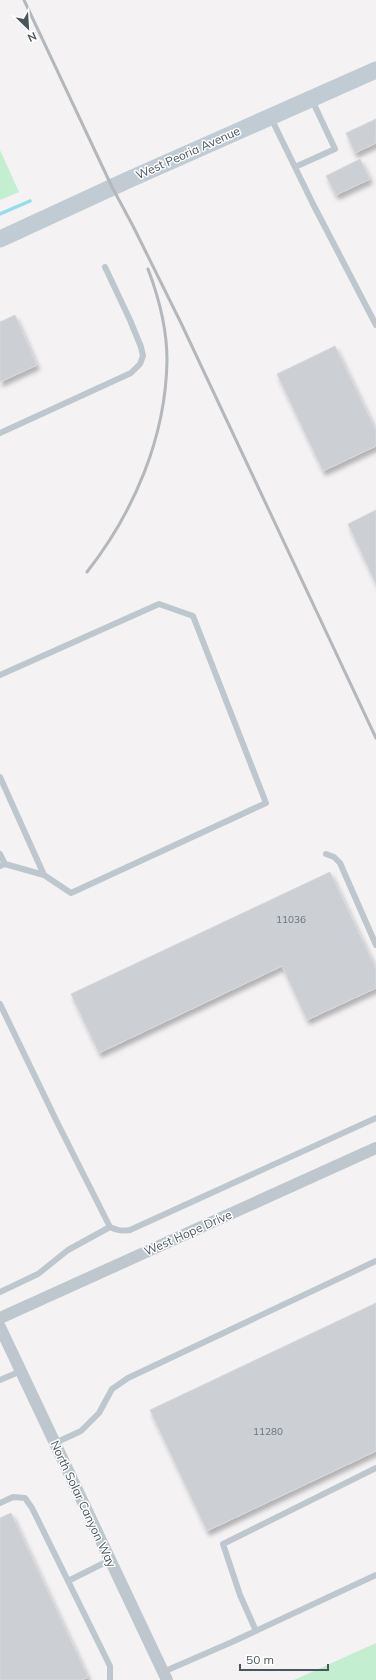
<svg xmlns="http://www.w3.org/2000/svg" width="376" height="1680" font-family="Mulish,sans-serif">
<style>
.green{fill:#c3efd0}
.lines{fill:none;stroke-linecap:round;stroke-linejoin:round}
.stream{stroke:#91dfea;stroke-width:3.5}
.building{fill:#cccfd4;stroke:#d6d8dc;filter:url(#shadow)}
.service{stroke:#bec7cd;stroke-width:6}
.minor{stroke:#bec7cd;stroke-width:12}
.secondary{stroke:#c0cbd4;stroke-width:17}
.rail{stroke:#b4b7bb;stroke-width:3}
.labels{text-anchor:middle;stroke-width:3;stroke-linejoin:round;paint-order:stroke}
.number-label{font-size:10px;fill:#6a747c}
.street-label{font-size:12px;fill:#4a565e;stroke:#fff}
</style>
<defs>
<filter id="shadow"><feDropShadow dx="2.5" dy="4.5" stdDeviation="2" flood-color="#0004"/></filter>
</defs>
<rect width="100%" height="100%" fill="#f4f2f2"/>
<path class="green" d="M 0,150 L 19,192 L 0,200 Z
M 376,1643 L 376,1680 L 294,1680 Z"/>
<g class="lines">
<path class="stream" d="M 0,214 L 30,201"/>
</g>
<path class="building" d="M 376,119 L 376,143 L 355,153 L 346,133 Z
M 360,159 L 370,179 L 336,195 L 326,176 Z
M 15,315 L 37,365 L 0,382 L 0,322 Z
M 335,346 L 376,431 L 376,446 L 323,471 L 277,374 Z
M 376,510 L 376,584 L 348,524 Z
M 330,872 L 376,969 L 376,988 L 307,1020 L 282,966 L 99,1053 L 71,994 Z
M 376,1303 L 376,1451 L 207,1531 L 150,1410 Z
M 11,1513 L 88,1677 L 83,1680 L 0,1680 L 0,1518 Z"/>
<g class="lines">
<path class="service" d="M 271,118 L 313,204 L 376,325
M 295,167 L 335,149 L 312,100
M 0,433 L 131,373 L 140,364 L 143,356 L 141,347 L 130,320 L 105,267
M 0,675 L 159,604 L 193,616 L 266,803 L 71,893 L 44,875 L 0,777
M 0,854 L 5,864 L 0,866
M 326,854 L 334,857 L 340,863 L 376,945
M 5,864 L 44,875
M 0,1004 L 58,1124 L 110,1227 C 118,1231 122,1231 130,1230 L 376,1118
M 0,1292 L 38,1274 L 68,1250 L 110,1227
M 0,1380 L 21,1371
M 55,1443 L 81,1431 L 99,1413 L 112,1389 L 128,1378 L 376,1261
M 0,1503 L 13,1497 L 25,1498 L 32,1508 L 110,1666 L 110,1680
M 68,1581 L 110,1560
M 256,1631 L 240,1595 L 223,1544 L 376,1468
M 163,1672 L 232,1642 L 376,1575"/>
<path class="minor" d="M 0,1318 L 376,1148
M 0,1327 L 167,1680"/>
<path class="secondary" d="M 0,239 L 128,180 L 376,70"/>
<path class="rail" d="M 24,0 L 112,187 L 133,226 L 181,323 L 376,738
M 87,572 C 134,512 166,437 167,360 C 167,329 159,298 148,269"/>
</g>
<g class="labels">
<g class="number-label">
<text x="291" y="923">11036</text>
<text x="268" y="1435">11280</text>
</g>
<g class="street-label">
<text transform="translate(188 153) rotate(-24)" y="4">West Peoria Avenue</text>
<text transform="translate(188 1233) rotate(-24)" y="4">West Hope Drive</text>
<text transform="translate(83 1504) rotate(65)" y="4">North Solar Canyon Way</text>
</g>
</g>
<g transform="translate(28 28) rotate(155)" stroke="#ffffff" stroke-width="3" paint-order="stroke">
<path d="M0-3L7 15L0 10L-7 15Z" fill="#4a565e"/>
<text y="-6" font-size="11" font-weight="bold" text-anchor="middle" fill="#4a565e">N</text>
</g>
<path d="M240 1664v6h88v-6" fill="none" stroke="#4a565e" stroke-width="2"/>
<text x="246" y="1664" font-size="12" fill="#4a565e" stroke="#ffffff" stroke-width="3" paint-order="stroke">50 m</text>
</svg>
